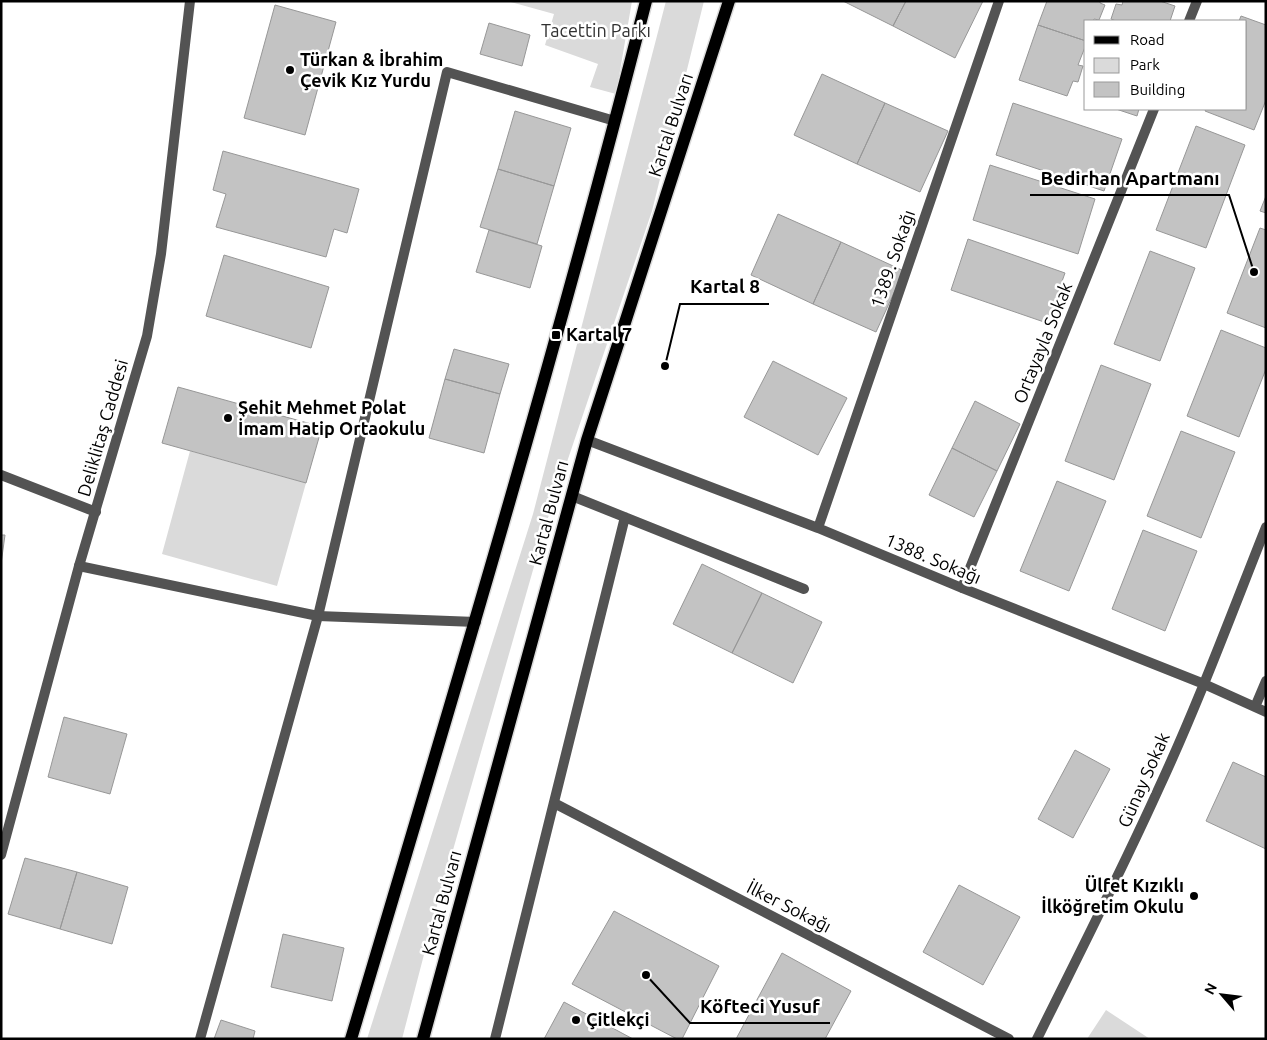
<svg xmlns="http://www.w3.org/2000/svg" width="1267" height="1040" font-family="Ubuntu,sans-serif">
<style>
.green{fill:#dadada}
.building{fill:#c3c3c3;stroke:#979797}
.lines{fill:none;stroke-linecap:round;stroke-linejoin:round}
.primary-casing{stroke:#dbdbdb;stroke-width:15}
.service{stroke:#535353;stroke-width:10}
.minor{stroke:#535353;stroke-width:10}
.tertiary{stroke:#535353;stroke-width:10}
.primary{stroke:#000;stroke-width:12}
.poi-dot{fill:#000;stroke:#fff;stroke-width:2}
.labels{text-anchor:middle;stroke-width:5;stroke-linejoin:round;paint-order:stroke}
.park-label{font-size:18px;fill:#313131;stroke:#fff}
.poi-label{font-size:18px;font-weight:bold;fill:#000;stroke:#fff;text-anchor:start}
.street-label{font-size:18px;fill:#000;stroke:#fff}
.leader{fill:none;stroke:#000;stroke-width:2}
.callout-dot{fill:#000;stroke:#fff;stroke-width:2}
.callout-label{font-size:19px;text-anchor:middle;font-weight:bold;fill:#000;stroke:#fff;stroke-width:5;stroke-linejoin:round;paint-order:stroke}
</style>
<rect width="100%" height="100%" fill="#fff"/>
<path class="green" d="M 507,1 L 632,1 L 616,94 L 590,87 L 598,64 L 545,45 L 554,14 Z
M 666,1 L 704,1 L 652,211 L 547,521 L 433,920 L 402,1039 L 367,1039 L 533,514 Z
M 190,451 L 306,483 L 277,586 L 162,554 Z
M 1106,1010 L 1150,1039 L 1087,1039 Z"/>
<path class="building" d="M 843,1 L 906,1 L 893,26 Z
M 906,1 L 983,1 L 955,58 L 893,26 Z
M 1047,1 L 1100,1 L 1100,3 L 1105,5 L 1099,20 L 1094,19 L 1093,21 L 1086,21 L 1086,41 L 1038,25 Z
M 1123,1 L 1160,1 L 1175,6 L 1170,21 L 1116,21 L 1111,19 L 1116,4 L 1122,5 Z
M 275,5 L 336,22 L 305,135 L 244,118 Z
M 1241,16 L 1266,25 L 1266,100 L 1254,130 L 1205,111 L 1206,109 L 1246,109 L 1246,21 L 1239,21 Z
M 489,23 L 530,35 L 522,66 L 480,54 Z
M 1038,25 L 1086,41 L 1086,47 L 1085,47 L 1078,65 L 1083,66 L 1078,82 L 1073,81 L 1067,96 L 1019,80 Z
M 822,74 L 885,103 L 857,164 L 794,135 Z
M 885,103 L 948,131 L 920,192 L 857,164 Z
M 1013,103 L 1122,139 L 1104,191 L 996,155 Z
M 1116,109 L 1139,109 L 1137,116 Z
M 515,111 L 571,128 L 554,186 L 498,169 Z
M 1196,126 L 1245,145 L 1206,248 L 1156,230 Z
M 223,151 L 359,189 L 347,233 L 334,229 L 326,257 L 216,227 L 226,194 L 213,190 Z
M 990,165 L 1095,199 L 1078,254 L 973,220 Z
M 498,169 L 554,186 L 537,244 L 480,227 Z
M 1266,196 L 1266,213 L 1260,211 Z
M 778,214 L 841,242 L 813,304 L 751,275 Z
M 1260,228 L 1266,230 L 1266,328 L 1227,313 Z
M 489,230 L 542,246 L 530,288 L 476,272 Z
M 968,239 L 1065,273 L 1047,323 L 951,290 Z
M 841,242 L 904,271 L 876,332 L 813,304 Z
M 1150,251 L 1195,268 L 1160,361 L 1114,344 Z
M 224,255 L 329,287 L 311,348 L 206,316 Z
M 1221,330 L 1266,348 L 1266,369 L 1239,437 L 1187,416 Z
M 454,349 L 509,364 L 500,394 L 445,379 Z
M 773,361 L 847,398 L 818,455 L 744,417 Z
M 1101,365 L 1151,384 L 1114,480 L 1065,461 Z
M 445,379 L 500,394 L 484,453 L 429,438 Z
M 178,387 L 322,427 L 306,483 L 162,443 Z
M 975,401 L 1020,424 L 997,471 L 952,448 Z
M 1181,431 L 1235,452 L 1201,538 L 1147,516 Z
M 952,448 L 997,471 L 974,517 L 929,495 Z
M 1057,481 L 1106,501 L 1069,591 L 1020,571 Z
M 1143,530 L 1197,551 L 1165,631 L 1112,609 Z
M 1,535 L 5,535 L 1,564 Z
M 702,564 L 762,593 L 732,653 L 673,624 Z
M 762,593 L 822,622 L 793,683 L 732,653 Z
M 64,717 L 127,734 L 110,794 L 48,777 Z
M 1075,750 L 1110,769 L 1073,838 L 1038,819 Z
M 1233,762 L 1266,777 L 1266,849 L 1206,821 Z
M 25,858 L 77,872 L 60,929 L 8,914 Z
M 77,872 L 128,887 L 112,944 L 60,929 Z
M 959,885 L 1020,917 L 983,985 L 923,952 Z
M 614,911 L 719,966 L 682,1039 L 677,1039 L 572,984 Z
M 283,934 L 344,948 L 332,1001 L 271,987 Z
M 782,953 L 851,991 L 825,1039 L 736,1039 Z
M 564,1002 L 633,1039 L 544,1039 Z
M 221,1020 L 255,1031 L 253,1039 L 214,1039 Z"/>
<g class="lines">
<g class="primary-casing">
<path id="primary" d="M 351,1039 C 454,694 557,350 646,1
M 423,1039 L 587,440 L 729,1"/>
</g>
<path class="service" d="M 200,1039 L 318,616"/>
<path class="minor" d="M 1189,21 L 1197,1
M 587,440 L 818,528 L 962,588 L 1204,684 L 1266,712
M 1,475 L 96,512
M 572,496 L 804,589
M 818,528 L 999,1
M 79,566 L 318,616 L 476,622
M 962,588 L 1154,109
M 318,616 L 447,72 L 615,121
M 1255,707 L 1266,681
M 554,803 L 1009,1039
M 495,1039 L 625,517
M 1037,1039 C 1078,956 1120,874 1158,790 C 1198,704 1231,615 1266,527"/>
<path class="tertiary" d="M 1,855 L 79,566 L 147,336 L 161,254 L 190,1"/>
<use href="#primary" class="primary"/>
</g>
<g class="poi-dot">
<circle cx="290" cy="70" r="5"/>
<rect x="551" y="330" width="10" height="10" rx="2.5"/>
<circle cx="228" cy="418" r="5"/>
<circle cx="1194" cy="896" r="5"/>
<circle cx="576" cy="1020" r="5"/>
</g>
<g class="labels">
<g class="park-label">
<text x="596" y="37">Tacettin Parkı</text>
</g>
<g class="poi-label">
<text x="300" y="66">Türkan &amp; İbrahim<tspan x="300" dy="21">Çevik Kız Yurdu</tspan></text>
<text x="566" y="341">Kartal 7</text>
<text x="238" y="414">Şehit Mehmet Polat<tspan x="238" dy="21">İmam Hatip Ortaokulu</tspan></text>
<text x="1184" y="892" text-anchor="end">Ülfet Kızıklı<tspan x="1184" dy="21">İlköğretim Okulu</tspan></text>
<text x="586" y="1026">Çitlekçi</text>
</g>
<g class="street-label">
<text transform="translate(671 125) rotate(-72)" y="6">Kartal Bulvarı</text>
<text transform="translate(893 259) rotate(-71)" y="6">1389. Sokağı</text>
<text transform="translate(1043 343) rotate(-68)" y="6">Ortayayla Sokak</text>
<text transform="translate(103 428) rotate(-74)" y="6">Deliklitaş Caddesi</text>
<text transform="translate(549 513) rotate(-75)" y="6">Kartal Bulvarı</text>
<text transform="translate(933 559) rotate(23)" y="6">1388. Sokağı</text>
<text transform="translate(1144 780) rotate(-66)" y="6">Günay Sokak</text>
<text transform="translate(442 903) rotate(-75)" y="6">Kartal Bulvarı</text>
<text transform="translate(789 907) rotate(27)" y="6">İlker Sokağı</text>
</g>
</g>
<path class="leader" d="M1254 272L1229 195H1030M665 366L680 304H769M646 975L690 1023H830"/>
<g class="callout-dot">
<circle cx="1254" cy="272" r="5"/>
<circle cx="665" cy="366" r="5"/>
<circle cx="646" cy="975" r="5"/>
</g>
<g class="callout-label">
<text x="1130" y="185">Bedirhan Apartmanı</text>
<text x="725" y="293">Kartal 8</text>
<text x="760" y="1013">Köfteci Yusuf</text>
</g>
<rect width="1267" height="1040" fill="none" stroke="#000000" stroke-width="5"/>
<rect x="1084" y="20" width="162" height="90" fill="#ffffff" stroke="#999999"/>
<rect x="1094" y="36" width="25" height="8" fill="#000000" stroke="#999999"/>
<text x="1130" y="45" font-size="15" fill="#000000">Road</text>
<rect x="1094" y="58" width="25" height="15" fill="#dadada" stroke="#999999"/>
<text x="1130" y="70" font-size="15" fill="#000000">Park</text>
<rect x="1094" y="82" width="25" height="15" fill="#c3c3c3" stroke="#999999"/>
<text x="1130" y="95" font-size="15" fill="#000000">Building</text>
<g transform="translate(1222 995) rotate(298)" stroke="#ffffff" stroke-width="4" paint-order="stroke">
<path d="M0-4L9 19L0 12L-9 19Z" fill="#000000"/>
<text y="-8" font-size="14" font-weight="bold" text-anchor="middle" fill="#000000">N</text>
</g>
</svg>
